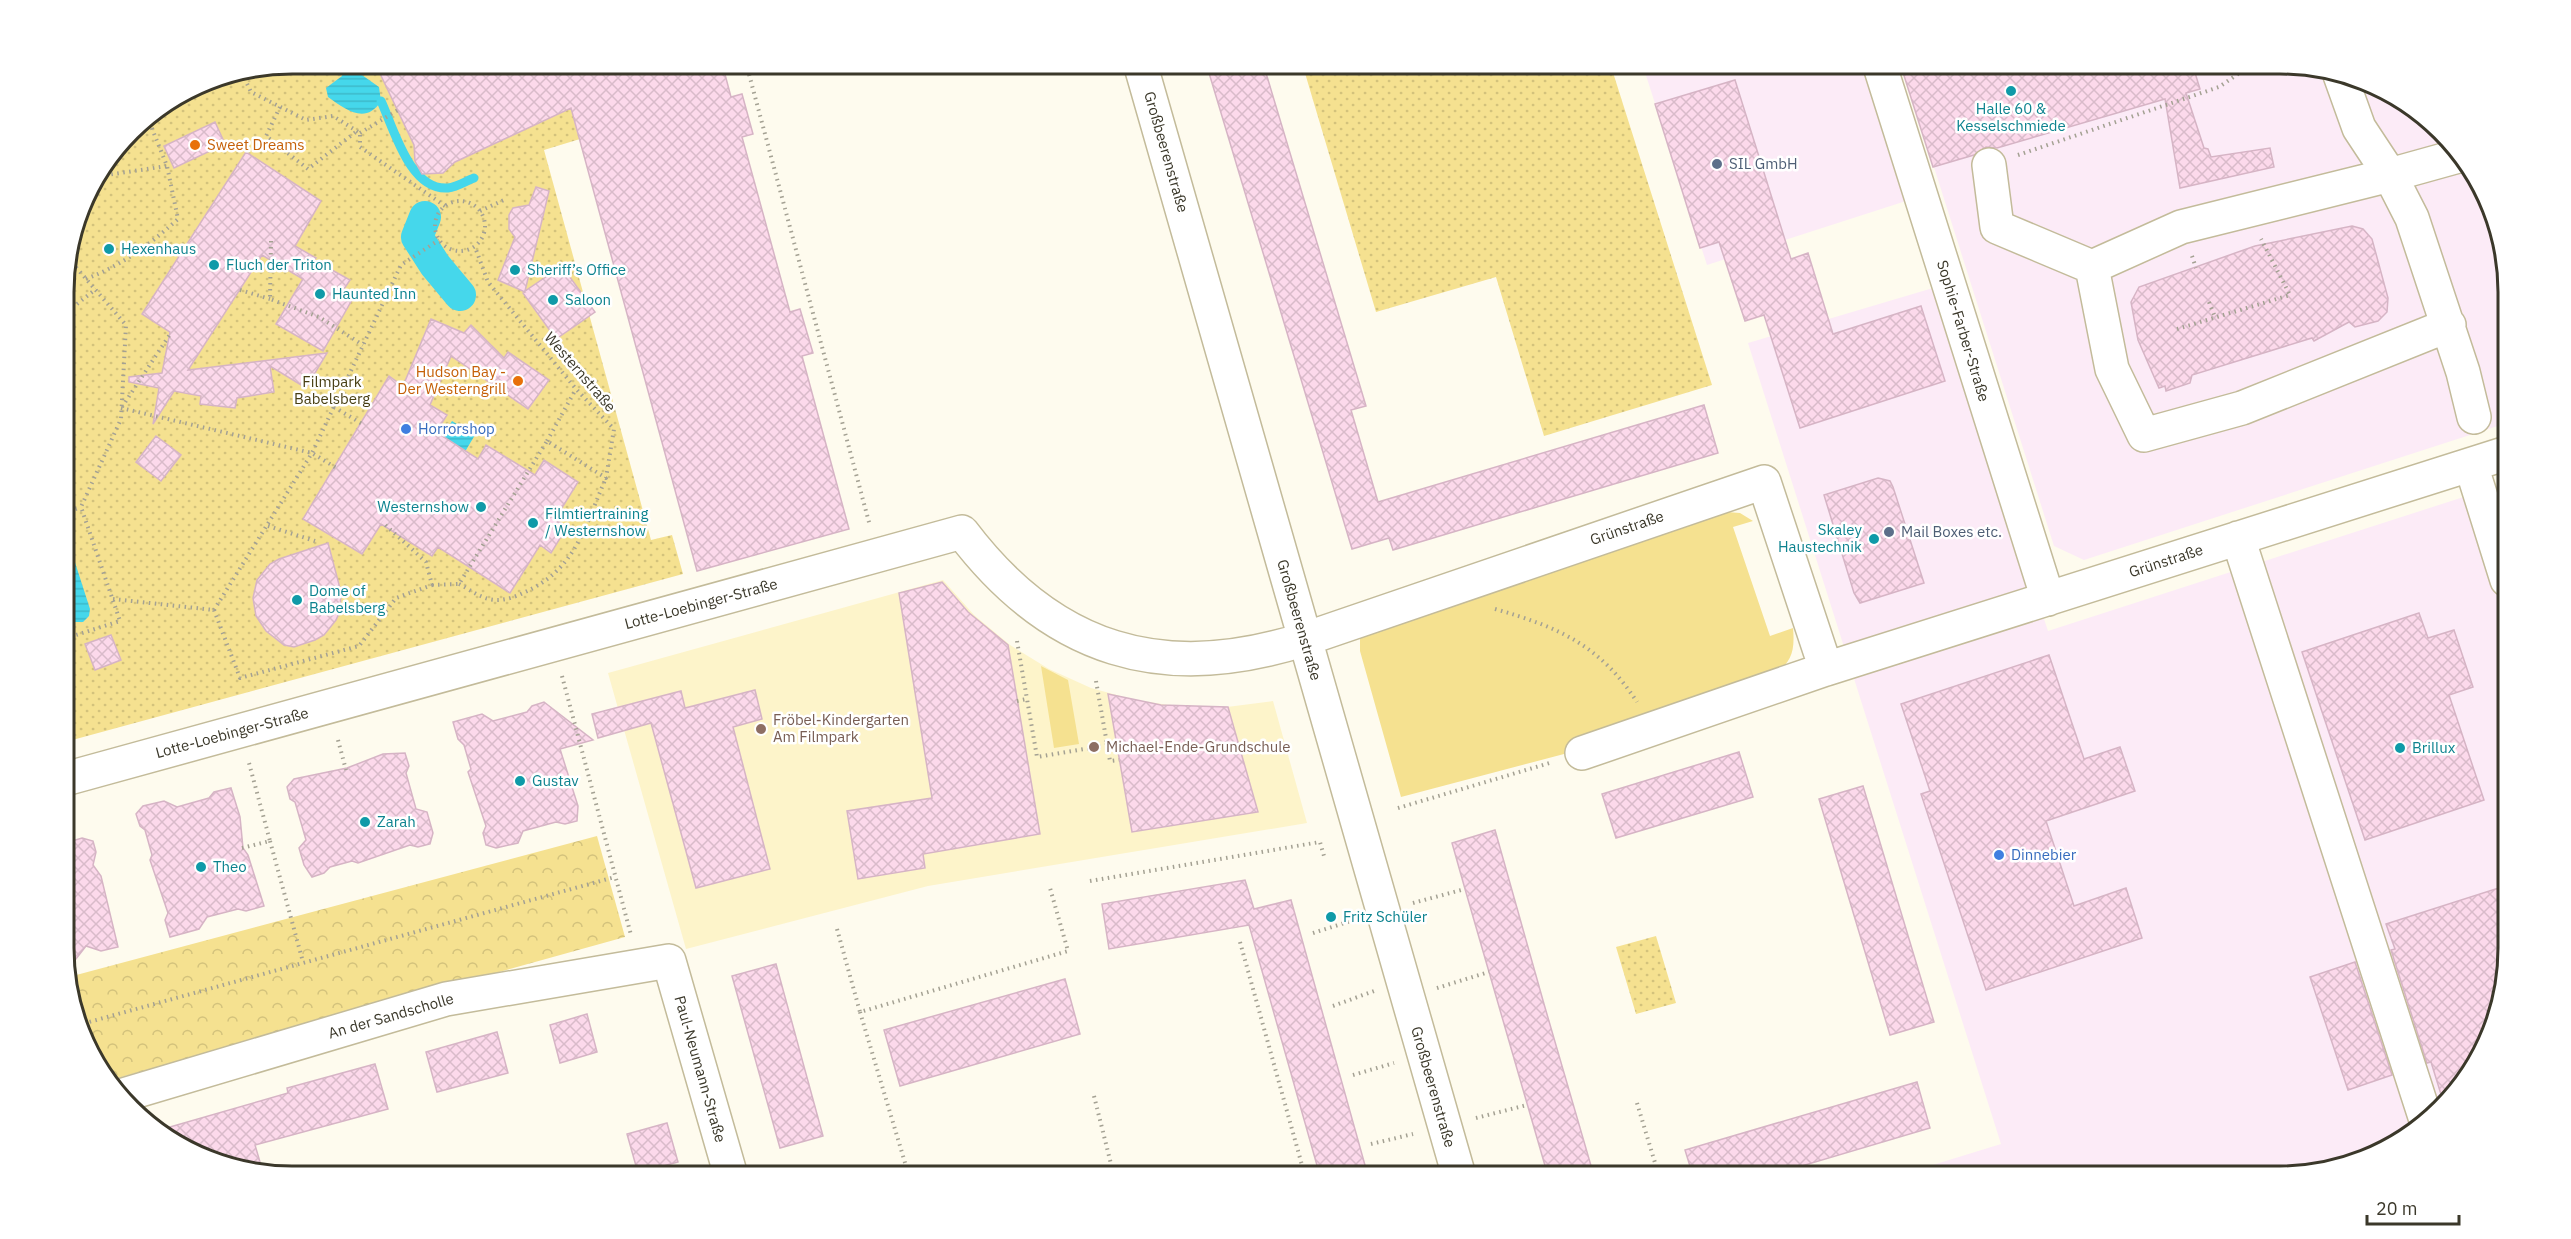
<svg xmlns="http://www.w3.org/2000/svg" width="2571" height="1239" font-family="'IBM Plex Sans',sans-serif">
<style>
.commercial{fill:#fcebf7}
.built{fill:#fdf4ca}
.grass{fill:#f5e190}
.forest{fill:url(#forest-crowns)}
.park{fill:url(#park-dots)}
.water{fill:url(#water-rules)}
.lines{fill:none;stroke-linecap:round;stroke-linejoin:round}
.stream{stroke:#45d7eb;stroke-width:9}
.canal{stroke:#45d7eb;stroke-width:32}
.building{fill:url(#building-cross-hatch);stroke:#d6b4c5;stroke-width:1.5}
.minor-casing{stroke:#c3bb9a;stroke-width:36}
.path{stroke:#a4a193;stroke-width:4;stroke-dasharray:1.5 4.5;stroke-linecap:butt}
.minor{stroke:#fff;stroke-width:33}
.culture-dot{fill:#0f9aa8;stroke:#fff;stroke-width:2}
.food-dot{fill:#e8710a;stroke:#fff;stroke-width:2}
.service-dot{fill:#5c6f8a;stroke:#fff;stroke-width:2}
.shop-dot{fill:#3f7fe0;stroke:#fff;stroke-width:2}
.education-dot{fill:#8d6e63;stroke:#fff;stroke-width:2}
.labels{text-anchor:middle;stroke-width:5;stroke-linejoin:round;paint-order:stroke}
.culture-label{font-size:15px;fill:#0d838f;stroke:#fff;text-anchor:start}
.food-label{font-size:15px;fill:#c56008;stroke:#fff;text-anchor:start}
.street-label{font-size:15px;fill:#3b382a;stroke:#fff}
.service-label{font-size:15px;fill:#4e5e75;stroke:#fff;text-anchor:start}
.park-label{font-size:15px;fill:#473e13;stroke:#fff}
.shop-label{font-size:15px;fill:#366cbe;stroke:#fff;text-anchor:start}
.education-label{font-size:15px;fill:#785e54;stroke:#fff;text-anchor:start}
.rim{fill:none;stroke:#3b382a;stroke-width:3}
</style>
<defs>
<pattern id="forest-crowns" width="20" height="18" patternUnits="userSpaceOnUse" patternTransform="scale(1.5)"><rect width="20" height="18" fill="#f5e190"/><path d="M2 6a3 3 0 1 1 6 0M12 15a3 3 0 1 1 6 0" fill="none" stroke="#d3c27c"/></pattern>
<pattern id="park-dots" width="8" height="8" patternUnits="userSpaceOnUse" patternTransform="scale(1.5)"><rect width="8" height="8" fill="#f5e190"/><path d="M2 2h.1M6 6h.1" fill="none" stroke="#d3c27c" stroke-width="1.8" stroke-linecap="round"/></pattern>
<pattern id="water-rules" width="6" height="5" patternUnits="userSpaceOnUse" patternTransform="scale(1.5)"><rect width="6" height="5" fill="#45d7eb"/><path d="M0 2.5h6" fill="none" stroke="#3db9ca"/></pattern>
<pattern id="building-cross-hatch" width="8" height="8" patternUnits="userSpaceOnUse" patternTransform="scale(1.5)"><rect width="8" height="8" fill="#fcd9eb"/><path d="M0 0l8 8M0 8l8-8" fill="none" stroke="#d9bbca"/></pattern>
</defs>
<rect width="100%" height="100%" fill="#fefbee"/>
<path class="commercial" d="M 1642,63 L 1863,63 L 1906,201 L 1707,265 Z
M 1901,63 L 2279,63 L 2367,81 L 2419,111 L 2461,153 L 2491,205 L 2506,262 L 2507,423 L 2084,560 L 2054,546 Z
M 1933,288 L 2048,631 L 2507,483 L 2508,947 L 2490,1035 L 2451,1098 L 2407,1137 L 2352,1164 L 2294,1176 L 1897,1176 L 2001,1144 L 1748,343 Z"/>
<path class="built" d="M 943,580 L 974,615 L 1010,645 L 1049,669 L 1091,688 L 1135,700 L 1182,707 L 1227,707 L 1273,701 L 1307,823 L 928,886 L 686,949 L 608,673 Z"/>
<path class="grass" d="M 1727,512 L 1740,513 L 1753,521 L 1733,527 L 1770,636 L 1793,628 C 1796,660 1787,667 1760,683 L 1564,754 L 1401,797 L 1360,651 L 1360,629 Z
M 1041,666 L 1068,680 L 1079,744 L 1054,748 Z"/>
<path class="forest" d="M 597,836 L 625,937 L 107,1081 L 81,1035 L 65,978 Z"/>
<path class="park" d="M 292,63 L 559,63 L 580,139 L 544,150 L 651,540 L 672,535 L 683,574 L 65,742 L 64,277 L 87,190 L 141,120 L 205,80 Z
M 1302,63 L 1610,63 L 1712,385 L 1544,436 L 1496,277 L 1376,312 Z
M 1656,936 L 1676,1003 L 1636,1014 L 1616,947 Z"/>
<path class="water" d="M 344,63 L 359,63 L 362,75 L 379,87 L 381,101 C 366,125 346,110 328,97 L 326,88 L 342,76 Z
M 452,421 L 475,435 L 417,532 L 394,518 Z
M 64,546 L 71,550 L 90,609 L 89,616 L 83,622 L 75,622 L 70,616 L 70,607 L 64,588 Z"/>
<g class="lines">
<path class="stream" d="M 381,101 C 394,129 410,191 448,188 C 457,187 466,181 474,178"/>
<path class="canal" d="M 425,217 L 417,237 L 435,265 L 460,295"/>
</g>
<path class="building" d="M 375,63 L 722,63 L 731,97 L 742,94 L 753,134 L 742,137 L 790,312 L 800,309 L 813,353 L 802,356 L 849,529 L 697,571 L 571,108 L 455,162 L 443,173 L 422,174 L 415,161 L 414,145 Z
M 1206,63 L 1263,63 L 1366,406 L 1351,410 L 1378,502 L 1704,405 L 1718,453 L 1393,550 L 1389,538 L 1352,549 Z
M 1900,63 L 2192,63 L 2200,89 L 2186,93 L 2204,148 L 2208,149 L 2211,157 L 2270,148 L 2274,167 L 2180,188 L 2165,99 L 1997,148 L 1986,147 L 1974,155 L 1933,167 Z
M 1735,80 L 1791,259 L 1808,253 L 1833,334 L 1921,306 L 1945,381 L 1800,428 L 1764,315 L 1745,321 L 1719,242 L 1700,248 L 1655,104 Z
M 215,122 L 225,144 L 174,168 L 164,146 Z
M 246,152 L 321,201 L 295,246 L 316,258 L 314,260 L 350,280 L 342,292 L 353,298 L 323,351 L 276,324 L 303,279 L 262,255 L 188,370 L 327,353 L 306,388 L 270,366 L 274,392 L 237,398 L 235,408 L 200,404 L 201,396 L 174,391 L 153,424 L 159,388 L 129,382 L 129,377 L 162,373 L 170,332 L 142,314 Z
M 536,187 L 549,191 L 525,291 L 562,266 L 595,312 L 556,339 L 523,293 L 525,292 L 498,280 L 515,237 L 509,229 L 509,215 L 513,208 L 529,205 Z
M 2352,226 L 2363,229 L 2372,239 L 2388,298 L 2387,312 L 2378,321 L 2355,327 L 2349,322 L 2314,341 L 2312,338 L 2192,375 L 2190,383 L 2166,391 L 2165,386 L 2159,388 L 2138,340 L 2131,302 L 2139,287 L 2255,246 Z
M 431,319 L 464,333 L 471,325 L 504,358 L 508,352 L 549,380 L 528,409 L 451,356 L 430,405 L 447,415 L 436,432 L 478,459 L 486,445 L 535,475 L 544,460 L 578,482 L 555,519 L 567,527 L 551,553 L 540,545 L 510,593 L 438,547 L 432,556 L 381,524 L 362,554 L 303,519 L 389,376 L 403,386 Z
M 156,436 L 181,455 L 161,481 L 136,462 Z
M 1878,478 L 1890,481 L 1893,487 L 1924,583 L 1860,603 L 1854,593 L 1824,495 Z
M 328,543 L 341,592 L 340,611 L 336,620 L 324,635 L 315,640 L 294,647 L 284,645 L 266,631 L 256,616 L 253,598 L 257,580 L 270,564 L 279,559 Z
M 942,582 L 968,612 L 1008,645 L 1040,834 L 923,854 L 925,868 L 858,879 L 847,811 L 932,798 L 899,593 Z
M 2419,613 L 2428,638 L 2454,630 L 2473,687 L 2449,695 L 2484,800 L 2365,840 L 2302,652 Z
M 111,635 L 121,660 L 95,670 L 85,644 Z
M 2049,655 L 2084,759 L 2120,747 L 2135,791 L 2046,821 L 2074,906 L 2126,888 L 2142,938 L 1986,990 L 1921,794 L 1930,791 L 1901,704 Z
M 755,690 L 762,719 L 733,727 L 770,869 L 696,888 L 651,723 L 598,738 L 592,714 L 681,691 L 685,708 Z
M 1108,694 L 1161,705 L 1228,707 L 1258,812 L 1132,832 Z
M 544,702 L 593,740 L 560,749 L 578,806 L 577,821 L 565,824 L 556,822 L 523,831 L 518,843 L 496,848 L 486,845 L 483,833 L 486,826 L 468,772 L 471,769 L 464,745 L 458,739 L 453,722 L 482,714 L 493,721 L 527,712 L 532,706 Z
M 1739,752 L 1753,797 L 1616,838 L 1602,794 Z
M 405,753 L 409,766 L 406,773 L 416,809 L 427,812 L 433,833 L 430,844 L 418,847 L 410,845 L 358,863 L 352,861 L 330,867 L 324,873 L 312,877 L 304,865 L 299,848 L 306,840 L 295,802 L 290,799 L 287,787 L 294,779 L 347,768 L 383,754 Z
M 1863,786 L 1934,1022 L 1890,1035 L 1819,799 Z
M 231,788 L 240,817 L 243,848 L 248,855 L 264,906 L 246,911 L 238,909 L 207,917 L 199,929 L 170,937 L 165,920 L 168,913 L 150,860 L 152,855 L 145,830 L 140,826 L 136,814 L 143,806 L 164,801 L 177,807 L 209,798 L 214,792 Z
M 1495,830 L 1544,1004 L 1594,1176 L 1548,1176 L 1465,889 L 1452,843 Z
M 82,838 L 93,841 L 96,852 L 93,865 L 101,876 L 118,947 L 101,951 L 86,946 L 65,973 L 65,843 Z
M 1245,880 L 1254,909 L 1291,900 L 1368,1176 L 1320,1176 L 1249,925 L 1109,949 L 1102,904 Z
M 2508,885 L 2508,947 L 2490,1035 L 2451,1098 L 2444,1104 L 2431,1062 L 2427,1063 L 2391,950 L 2395,949 L 2386,924 Z
M 2355,962 L 2392,1075 L 2348,1090 L 2310,977 Z
M 776,964 L 823,1136 L 780,1148 L 732,976 Z
M 1065,979 L 1080,1034 L 900,1086 L 884,1030 Z
M 587,1014 L 597,1052 L 560,1063 L 550,1025 Z
M 497,1032 L 508,1073 L 437,1092 L 426,1052 Z
M 375,1064 L 388,1109 L 255,1145 L 260,1162 L 245,1167 L 204,1158 L 156,1131 L 288,1093 L 287,1088 Z
M 1917,1082 L 1930,1128 L 1768,1176 L 1693,1176 L 1685,1150 Z
M 667,1123 L 678,1162 L 638,1173 L 627,1134 Z"/>
<g class="lines">
<g class="minor-casing">
<path id="minor" d="M 1140,63 L 1459,1176
M 1879,63 L 2048,599
M 2340,75 L 2359,128 L 2390,175 L 2412,218 L 2463,372 L 2474,417
M 1989,165 L 1997,227 L 2092,267 L 2181,227 L 2390,175 L 2462,155
M 2092,267 L 2112,369 L 2144,435 L 2242,408 L 2449,325
M 2471,465 L 2507,580
M 2238,538 L 2426,1120
M 1582,753 L 1826,669 L 2507,453
M 65,779 L 962,532 C 1052,651 1163,685 1305,639 L 1764,482 L 1826,669
M 120,1096 L 446,999 L 669,961 L 731,1176"/>
</g>
<path class="path" d="M 746,63 L 870,526
M 242,73 L 251,92 L 306,120 L 333,116 L 360,133 L 360,147 L 445,206
M 280,107 L 266,136 L 308,169 L 357,131
M 360,133 L 398,110
M 2018,155 L 2219,87 L 2254,63
M 87,191 L 107,175 L 167,166
M435 226a25 25 0 1 1 50 0a25 25 0 1 1-50 0Z
M 480,211 L 506,199
M 271,241 L 270,299 L 319,317 L 363,345
M 2192,256 L 2196,268
M 86,279 C 124,264 148,246 178,219 L 167,166 L 147,116
M 240,290 L 270,299
M 2209,302 L 2215,317
M 77,304 L 96,289
M 2177,329 L 2290,295 L 2261,239
M 122,407 L 171,333
M 334,407 L 364,425
M 121,408 L 312,453 L 338,469
M 547,441 L 576,389
M 64,513 L 81,507
M 268,526 L 315,541
M 459,584 C 467,588 475,594 483,597 C 496,603 511,599 523,593 C 576,570 584,528 606,478
M 432,585 L 459,584 L 547,441 L 606,478 L 614,429 L 576,389 L 488,282 L 475,247
M 113,599 L 214,610
M 1495,609 C 1558,627 1600,645 1637,702
M 214,610 L 312,453 L 401,265 L 439,240
M 214,610 L 240,678 L 359,646 L 396,598 L 432,585 L 426,562 L 382,522
M 64,611 L 73,636 L 120,621 L 81,507 L 121,419 L 126,325 L 74,265 L 68,261
M 1017,641 L 1027,699
M 562,676 L 631,935
M 1096,681 L 1110,761 L 1119,760
M 1017,701 L 1027,699 L 1037,757 L 1108,745
M 338,740 L 346,770
M 1398,808 L 1553,762
M 270,841 L 303,962
M 242,848 L 270,841 L 249,763
M 1090,881 L 1320,842 L 1324,856
M 1413,903 L 1465,889
M 837,929 L 860,1012 L 1068,951 L 1050,888
M 1313,933 L 1354,920
M 1240,942 L 1305,1176
M 1437,988 L 1489,972
M 1333,1006 L 1374,991
M 860,1012 L 909,1176
M 78,1025 L 615,877
M 1353,1075 L 1394,1063
M 1094,1096 L 1114,1176
M 1637,1103 L 1659,1176
M 1476,1118 L 1527,1105
M 1371,1144 L 1413,1134"/>
<use href="#minor" class="minor"/>
</g>
<g class="culture-dot">
<circle cx="2011" cy="91" r="6"/>
<circle cx="109" cy="249" r="6"/>
<circle cx="214" cy="265" r="6"/>
<circle cx="515" cy="270" r="6"/>
<circle cx="320" cy="294" r="6"/>
<circle cx="553" cy="300" r="6"/>
<circle cx="481" cy="507" r="6"/>
<circle cx="533" cy="523" r="6"/>
<circle cx="1874" cy="539" r="6"/>
<circle cx="297" cy="600" r="6"/>
<circle cx="2400" cy="748" r="6"/>
<circle cx="520" cy="781" r="6"/>
<circle cx="365" cy="822" r="6"/>
<circle cx="201" cy="867" r="6"/>
<circle cx="1331" cy="917" r="6"/>
</g>
<g class="food-dot">
<circle cx="195" cy="145" r="6"/>
<circle cx="518" cy="381" r="6"/>
</g>
<g class="service-dot">
<circle cx="1717" cy="164" r="6"/>
<circle cx="1889" cy="532" r="6"/>
</g>
<g class="shop-dot">
<circle cx="406" cy="429" r="6"/>
<circle cx="1999" cy="855" r="6"/>
</g>
<g class="education-dot">
<circle cx="761" cy="729" r="6"/>
<circle cx="1094" cy="747" r="6"/>
</g>
<g class="labels">
<g class="culture-label">
<text x="2011" y="114" text-anchor="middle">Halle 60 &amp;<tspan x="2011" dy="17">Kesselschmiede</tspan></text>
<text x="121" y="254">Hexenhaus</text>
<text x="226" y="270">Fluch der Triton</text>
<text x="527" y="275">Sheriff’s Office</text>
<text x="332" y="299">Haunted Inn</text>
<text x="565" y="305">Saloon</text>
<text x="469" y="512" text-anchor="end">Westernshow</text>
<text x="545" y="519">Filmtiertraining<tspan x="545" dy="17">/ Westernshow</tspan></text>
<text x="1862" y="535" text-anchor="end">Skaley<tspan x="1862" dy="17">Haustechnik</tspan></text>
<text x="309" y="596">Dome of<tspan x="309" dy="17">Babelsberg</tspan></text>
<text x="2412" y="753">Brillux</text>
<text x="532" y="786">Gustav</text>
<text x="377" y="827">Zarah</text>
<text x="213" y="872">Theo</text>
<text x="1343" y="922">Fritz Schüler</text>
</g>
<g class="food-label">
<text x="207" y="150">Sweet Dreams</text>
<text x="506" y="377" text-anchor="end">Hudson Bay -<tspan x="506" dy="17">Der Westerngrill</tspan></text>
</g>
<g class="street-label">
<text transform="translate(1166 152) rotate(74)" y="5">Großbeerenstraße</text>
<text transform="translate(1963 331) rotate(73)" y="5">Sophie-Farber-Straße</text>
<text transform="translate(580 372) rotate(49)" y="5">Westernstraße</text>
<text transform="translate(1627 528) rotate(-19)" y="5">Grünstraße</text>
<text transform="translate(2166 561) rotate(-18)" y="5">Grünstraße</text>
<text transform="translate(701 604) rotate(-15)" y="5">Lotte-Loebinger-Straße</text>
<text transform="translate(1299 620) rotate(74)" y="5">Großbeerenstraße</text>
<text transform="translate(232 733) rotate(-15)" y="5">Lotte-Loebinger-Straße</text>
<text transform="translate(391 1016) rotate(-16)" y="5">An der Sandscholle</text>
<text transform="translate(700 1069) rotate(74)" y="5">Paul-Neumann-Straße</text>
<text transform="translate(1433 1087) rotate(74)" y="5">Großbeerenstraße</text>
</g>
<g class="service-label">
<text x="1729" y="169">SIL GmbH</text>
<text x="1901" y="537">Mail Boxes etc.</text>
</g>
<g class="park-label">
<text x="332" y="387">Filmpark<tspan x="332" dy="17">Babelsberg</tspan></text>
</g>
<g class="shop-label">
<text x="418" y="434">Horrorshop</text>
<text x="2011" y="860">Dinnebier</text>
</g>
<g class="education-label">
<text x="773" y="725">Fröbel-Kindergarten<tspan x="773" dy="17">Am Filmpark</tspan></text>
<text x="1106" y="752">Michael-Ende-Grundschule</text>
</g>
</g>
<path d="M0 0H2571V1239H0ZM292 74H2280A218 218 0 0 1 2498 292V948A218 218 0 0 1 2280 1166H292A218 218 0 0 1 74 948V292A218 218 0 0 1 292 74Z" fill="#fff" fill-rule="evenodd"/>
<path class="rim" d="M292 74H2280A218 218 0 0 1 2498 292V948A218 218 0 0 1 2280 1166H292A218 218 0 0 1 74 948V292A218 218 0 0 1 292 74Z"/>
<path d="M2367 1215v9h92v-9" fill="none" stroke="#3b382a" stroke-width="3"/>
<text x="2376" y="1215" font-size="18" fill="#3b382a" stroke="#ffffff" stroke-width="4.5" paint-order="stroke">20 m</text>
</svg>
